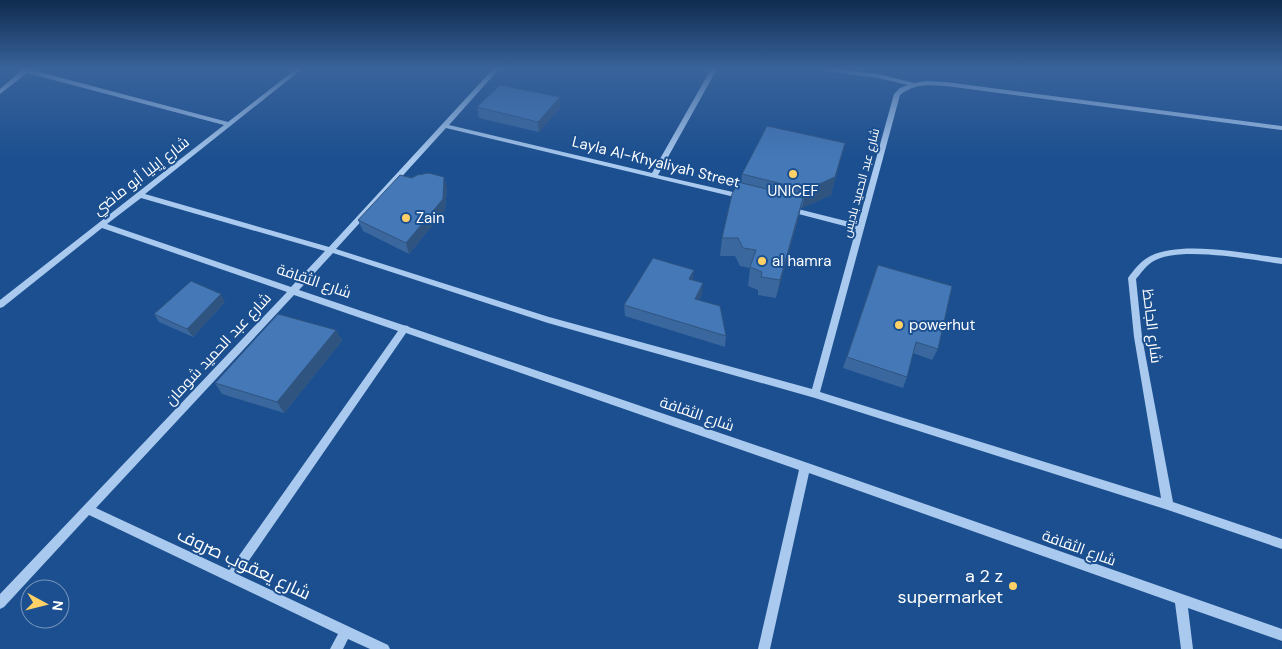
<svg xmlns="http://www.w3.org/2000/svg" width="1282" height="649" font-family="'DM Sans',Cairo,sans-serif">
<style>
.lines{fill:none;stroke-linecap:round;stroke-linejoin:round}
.minor{fill:#a9c9ee;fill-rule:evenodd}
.wall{fill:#3a679d}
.shaded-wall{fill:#305480}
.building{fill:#4478b7;stroke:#305480}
.poi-dot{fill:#ffd166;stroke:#1b4f8f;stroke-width:2}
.labels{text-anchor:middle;stroke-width:4;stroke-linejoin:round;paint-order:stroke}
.far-street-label{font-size:12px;fill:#fff;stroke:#1b4f8f}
.street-label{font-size:15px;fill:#fff;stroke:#1b4f8f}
.poi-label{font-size:15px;fill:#fff;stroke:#1b4f8f;text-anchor:start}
.near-street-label{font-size:18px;fill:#fff;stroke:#1b4f8f}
.near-poi-label{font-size:18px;fill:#fff;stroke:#1b4f8f;text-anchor:end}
</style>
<rect width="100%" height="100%" fill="#1b4f8f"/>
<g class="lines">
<path class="minor" d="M 17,69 L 28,69 L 228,122 L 296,69 L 302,69 L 145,194 L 329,247 L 493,69 L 499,69 L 449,125 L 652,173 L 711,69 L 717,69 L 658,175 L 746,195 L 746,199 L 743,199 L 446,128 L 336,249 L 549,317 L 812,389 L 856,229 L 787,211 L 786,209 L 790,207 L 858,224 L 894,94 L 900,88 L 908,85 L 878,78 L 826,71 L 823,69 L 838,69 L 878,74 L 914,83 L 926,81 L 946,82 L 1282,126 L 1282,130 L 946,86 C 929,85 914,83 900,95 L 820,392 L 1161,498 L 1134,337 L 1128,278 C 1133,271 1139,263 1147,258 C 1177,239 1247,254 1282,258 L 1282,264 C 1250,260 1179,245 1152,262 C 1146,266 1141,273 1136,279 L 1142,337 L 1173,502 L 1282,539 L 1282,549 L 1168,510 L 815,398 L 548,323 L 333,253 L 299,290 L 403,325 L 408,326 L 409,327 L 805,462 L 1282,629 L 1282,641 L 1188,608 L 1193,649 L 1181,649 L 1175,603 L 809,473 L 770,649 L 758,649 L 799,470 L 406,333 L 239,575 L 388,645 L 390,649 L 370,649 L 348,639 L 343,649 L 330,649 L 338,634 L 89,515 L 4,607 L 0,609 L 0,594 L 287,292 L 102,228 L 3,307 L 0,308 L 0,300 L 224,125 L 27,73 L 0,94 L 0,89 L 21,71 ZM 141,198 L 325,251 L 291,287 L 107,224 ZM 294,295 L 398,331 L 229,570 L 96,508 Z"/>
</g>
<path class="wall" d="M 477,107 L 561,107 L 539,132 L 479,118 Z
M 845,143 L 831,195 L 801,208 L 776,298 L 758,295 L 758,290 L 748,286 L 750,268 L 740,266 L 735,256 L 720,256 L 722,238 L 741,183 L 742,174 Z
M 447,188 L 445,210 L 409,254 L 363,231 L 358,220 Z
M 878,265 L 938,349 L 932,360 L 913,353 L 907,377 L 903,388 L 843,368 Z
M 693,280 L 702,294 L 699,300 L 726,336 L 725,347 L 625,316 L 624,305 Z
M 225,302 L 193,337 L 159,322 L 154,314 Z
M 336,330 L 342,341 L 284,413 L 222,394 L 215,383 Z"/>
<path class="shaded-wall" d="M 560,97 L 561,107 L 539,132 L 538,122 Z
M 845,143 L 831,195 L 802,208 L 806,190 Z
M 444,177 L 447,188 L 445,210 L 409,254 L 406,243 Z
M 803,198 L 799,216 L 776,298 L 780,280 Z
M 694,270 L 693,281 L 689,279 Z
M 703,283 L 702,294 L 694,310 L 695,299 Z
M 221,294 L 225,302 L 193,337 L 187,329 Z
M 336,330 L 342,341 L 284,413 L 277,402 Z"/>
<path class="building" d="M 500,85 L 560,97 L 538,122 L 477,107 Z
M 767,126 L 845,143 L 835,177 L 806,190 L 742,174 Z
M 429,173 L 444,177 L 443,199 L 406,243 L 358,220 L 400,175 L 412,178 L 417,175 Z
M 738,182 L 803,198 L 780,280 L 761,277 L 762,272 L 750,267 L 756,250 L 743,248 L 738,238 L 722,238 L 732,194 Z
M 653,258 L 694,270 L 689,279 L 703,283 L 695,299 L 720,306 L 726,336 L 624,305 Z
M 878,265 L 952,286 L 938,349 L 916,342 L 907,377 L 847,357 Z
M 191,281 L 221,294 L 187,329 L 154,314 Z
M 278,314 L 336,330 L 277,402 L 215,383 Z"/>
<linearGradient id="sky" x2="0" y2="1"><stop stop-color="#0f2b4f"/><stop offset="0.43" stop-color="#39639b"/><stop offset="1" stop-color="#39639b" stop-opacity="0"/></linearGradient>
<rect width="1282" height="160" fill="url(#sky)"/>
<g class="poi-dot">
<circle cx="793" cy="174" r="5"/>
<circle cx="406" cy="218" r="5"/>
<circle cx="762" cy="261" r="5"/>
<circle cx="899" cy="325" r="5"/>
<circle cx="1013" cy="586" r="5"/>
</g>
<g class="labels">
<g class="far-street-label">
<text transform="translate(861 183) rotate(-75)" y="4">شارع عبد الحميد باديس</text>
</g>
<g class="street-label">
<text transform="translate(656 162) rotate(14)" y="5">Layla Al-Khyaliyah Street</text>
<text transform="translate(141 176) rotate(-38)" y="5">شارع إيليا أبو ماضي</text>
<text transform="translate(314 281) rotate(19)" y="5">شارع الثقافة</text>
<text transform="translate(1152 326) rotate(83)" y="5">شارع الجاحظ</text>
<text transform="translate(218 349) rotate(-47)" y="5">شارع عبد الحميد شومان</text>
<text transform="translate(697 414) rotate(19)" y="5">شارع الثقافة</text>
<text transform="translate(1079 548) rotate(20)" y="5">شارع الثقافة</text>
</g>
<g class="poi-label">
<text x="793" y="196" text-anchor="middle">UNICEF</text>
<text x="416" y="223">Zain</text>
<text x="772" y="266">al hamra</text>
<text x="909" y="330">powerhut</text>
</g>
<g class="near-street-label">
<text transform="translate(244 564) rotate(25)" y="6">شارع يعقوب صروف</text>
</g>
<g class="near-poi-label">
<text x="1003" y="582">a 2 z<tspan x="1003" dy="21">supermarket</tspan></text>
</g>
</g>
<g transform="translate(45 604) rotate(97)"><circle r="24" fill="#1b4f8f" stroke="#7695bc"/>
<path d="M0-4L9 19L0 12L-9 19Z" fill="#ffd166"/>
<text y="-8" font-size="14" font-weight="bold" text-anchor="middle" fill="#ffffff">N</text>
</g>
</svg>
